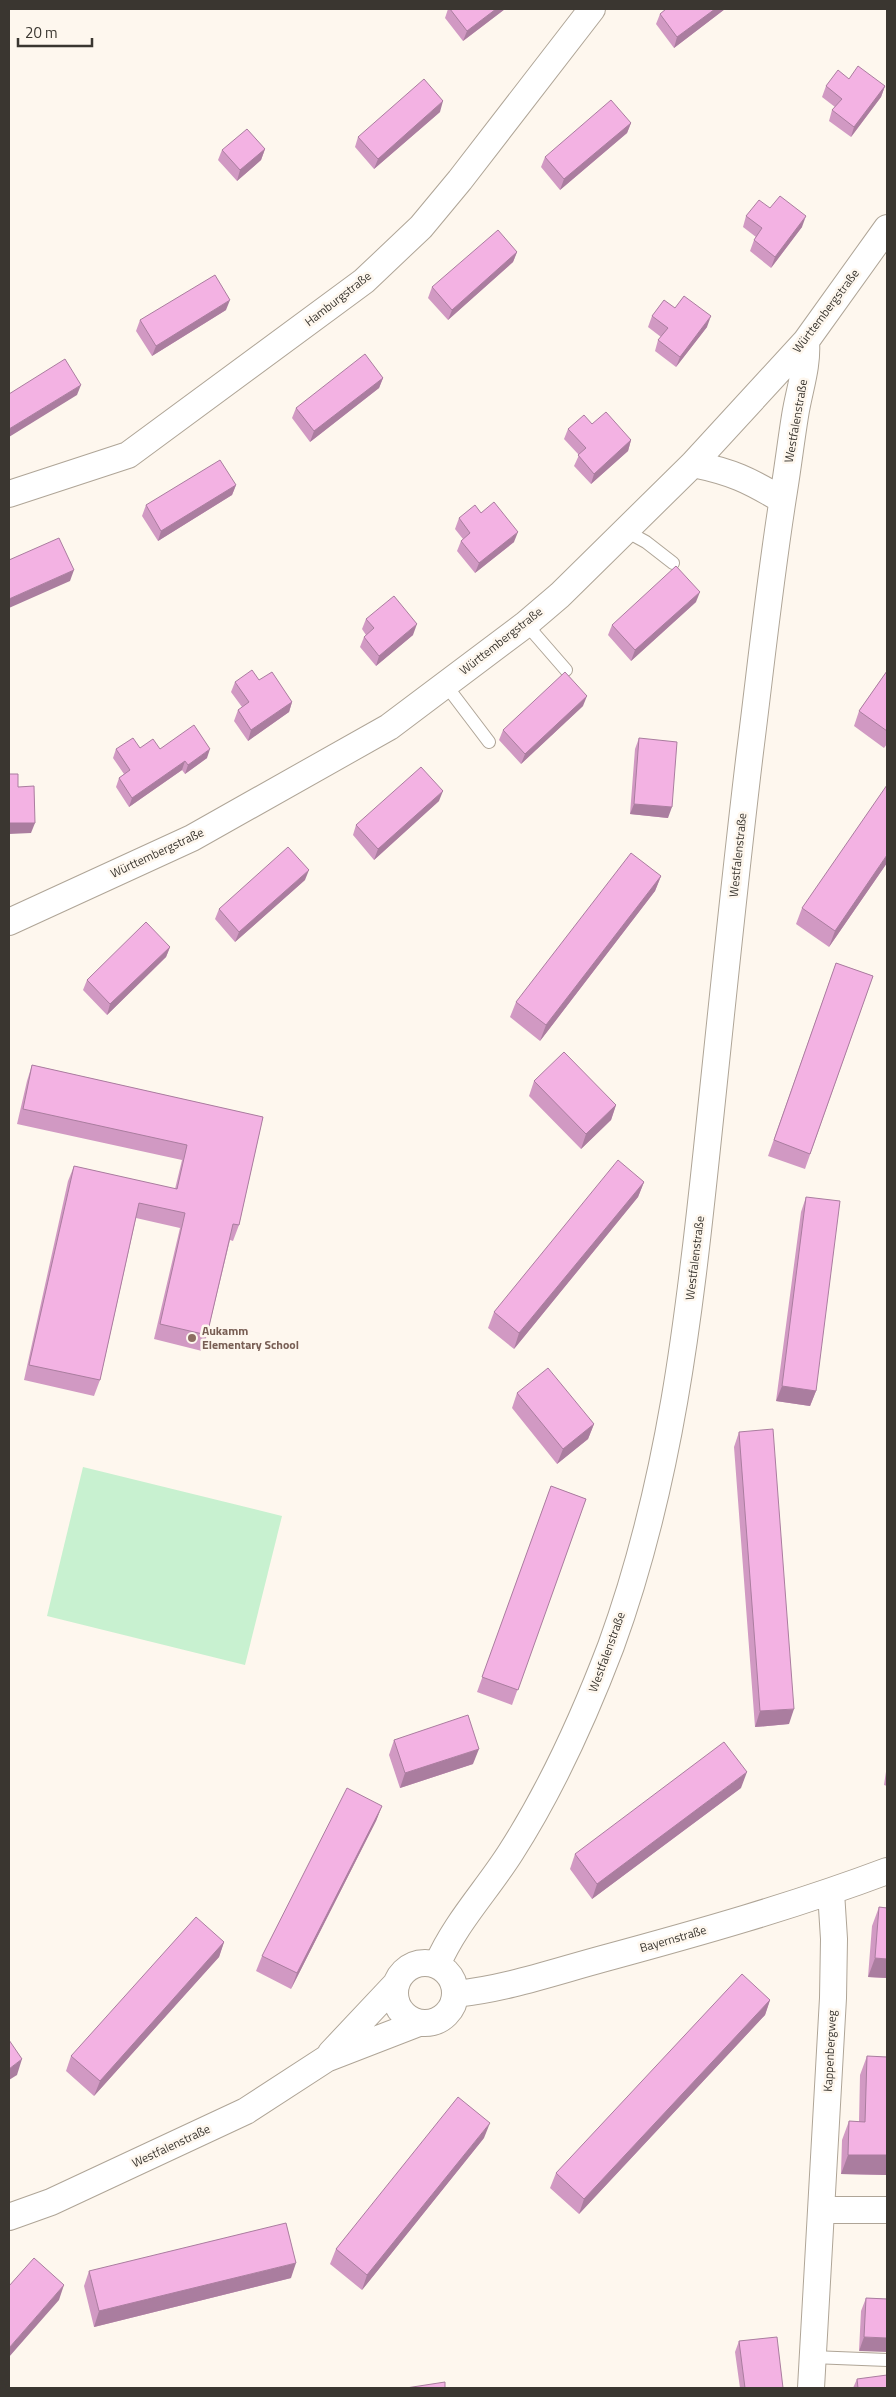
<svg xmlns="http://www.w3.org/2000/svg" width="896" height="2397" font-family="'Titillium Web',sans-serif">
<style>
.green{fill:#c8f1d0}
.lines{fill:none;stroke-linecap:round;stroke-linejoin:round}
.lane-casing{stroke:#afa597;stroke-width:14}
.street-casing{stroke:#afa597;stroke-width:28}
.lane{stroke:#fff;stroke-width:12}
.street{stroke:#fff;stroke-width:26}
.wall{fill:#d199c3}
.shaded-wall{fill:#aa7d9f}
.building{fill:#f3b2e3;stroke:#aa7d9f}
.education-dot{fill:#8d6e63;stroke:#fef7ee;stroke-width:2}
.labels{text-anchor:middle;stroke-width:5;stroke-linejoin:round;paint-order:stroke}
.street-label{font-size:12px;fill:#3a3630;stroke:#fef7ee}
.education-label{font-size:12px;font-weight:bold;fill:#785e54;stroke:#fef7ee;text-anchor:start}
</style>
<rect width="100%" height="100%" fill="#fef7ee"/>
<path class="green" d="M 83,1467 L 282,1516 L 245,1665 L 47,1616 Z"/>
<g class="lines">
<g class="lane-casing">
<path id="lane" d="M 626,531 L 646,542 L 673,563
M 526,624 L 566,670
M 445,684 L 489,742
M 812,2357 L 887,2360"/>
</g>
<g class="street-casing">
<path id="street" d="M 693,464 C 732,472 749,480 782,500
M 9,494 L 128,455 L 364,281 L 421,227 L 460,180 L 592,9
M 9,922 L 192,838 L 389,727 L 526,624 L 560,595 L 693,464 L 806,341 L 887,228
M395 1993a30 30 0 1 1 60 0a30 30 0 1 1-60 0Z
M 437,1965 C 455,1923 487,1890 511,1852 C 552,1788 584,1717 611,1646 C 670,1484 689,1319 707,1148 C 721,1016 734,884 750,752 C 761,665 770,578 784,491 C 788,466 791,441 795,416 C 799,390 808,367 806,341
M 455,1994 C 505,1989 554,1972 602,1959 C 698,1933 794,1906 887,1871
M 331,2053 L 395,1985
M 822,2210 L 887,2210
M 9,2217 L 51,2202 L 246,2111 L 326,2059 L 419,2023
M 811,2388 L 833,1998 L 834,1939 L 831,1892"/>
</g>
<use href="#lane" class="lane"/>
<use href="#street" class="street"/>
</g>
<path class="wall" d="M 448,9 L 505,9 L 463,41 L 445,18 Z
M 666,9 L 725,9 L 674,48 L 656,24 L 660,14 Z
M 849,79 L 885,86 L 881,97 L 851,137 L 829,121 L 832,110 L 835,107 L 822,97 L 826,86 Z
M 440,112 L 374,169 L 355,147 L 358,137 Z
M 631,123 L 627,133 L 560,190 L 541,167 L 545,157 Z
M 265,149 L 261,160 L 237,181 L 218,160 L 222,150 Z
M 770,208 L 802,227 L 771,268 L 750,251 L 754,240 L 756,237 L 743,227 L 746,216 Z
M 517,252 L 513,262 L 448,320 L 428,298 L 432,287 Z
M 675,308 L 707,327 L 676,367 L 655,351 L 658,340 L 661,337 L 648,327 L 652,316 Z
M 226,310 L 152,356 L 136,331 L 140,320 Z
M 383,378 L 379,388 L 310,442 L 292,418 L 296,408 Z
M 592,424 L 631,440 L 628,451 L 591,484 L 574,466 L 579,455 L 564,439 L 568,429 Z
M 236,485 L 232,495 L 158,541 L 142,516 L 146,505 Z
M 459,518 L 514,542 L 475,573 L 457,551 L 461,541 L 463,539 L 455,529 Z
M 696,602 L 631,661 L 608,635 L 612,625 Z
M 366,619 L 413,635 L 376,666 L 360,647 L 364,637 L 366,635 L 362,629 Z
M 887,671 L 887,744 L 884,748 L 854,726 L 859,711 Z
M 235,682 L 292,702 L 289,712 L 248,741 L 234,721 L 238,710 L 242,707 L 231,692 Z
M 583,706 L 521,764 L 499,740 L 503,730 Z
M 639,738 L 668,818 L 630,814 L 635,749 Z
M 140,748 L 160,749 L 207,758 L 185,774 L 182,770 L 129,807 L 116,787 L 119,778 L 124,774 L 113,758 L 116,749 Z
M 439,801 L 374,860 L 353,835 L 356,825 Z
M 887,863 L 829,947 L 796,924 L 802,908 Z
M 661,876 L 655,891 L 540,1041 L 510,1017 L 516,1002 Z
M 305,880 L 235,942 L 215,919 L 219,909 Z
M 170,947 L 166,957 L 107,1015 L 83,990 L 87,980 Z
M 836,963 L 873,976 L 805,1169 L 768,1156 Z
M 32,1065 L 263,1117 L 239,1225 L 233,1241 L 230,1240 L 207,1335 L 202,1351 L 154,1339 L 180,1228 L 136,1218 L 100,1380 L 94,1396 L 24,1380 L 68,1181 L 74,1166 L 175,1189 L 182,1160 L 17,1124 L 27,1081 Z
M 534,1081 L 616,1105 L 611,1120 L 581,1149 L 529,1096 Z
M 644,1182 L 638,1197 L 514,1349 L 488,1328 L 494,1312 Z
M 806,1197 L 816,1391 L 810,1406 L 776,1401 L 801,1212 Z
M 517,1393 L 594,1424 L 588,1439 L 557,1464 L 512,1408 Z
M 739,1432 L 789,1724 L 755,1727 L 734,1447 Z
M 551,1486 L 586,1499 L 512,1705 L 477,1692 Z
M 394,1740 L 473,1764 L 400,1788 L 389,1755 Z
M 887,1765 L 887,1786 L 884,1785 Z
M 741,1788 L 592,1899 L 570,1869 L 575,1854 Z
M 382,1806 L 376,1821 L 291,1989 L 256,1971 L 262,1956 Z
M 879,1907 L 887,1908 L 887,1978 L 868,1977 L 872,1926 Z
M 224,1942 L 219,1957 L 94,2096 L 66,2071 L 71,2056 Z
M 770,2000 L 765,2015 L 579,2214 L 550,2188 L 556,2173 Z
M 867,2056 L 887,2175 L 841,2174 L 842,2140 L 849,2121 L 859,2122 L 860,2075 Z
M 484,2138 L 362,2290 L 330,2264 L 336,2249 Z
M 89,2271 L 291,2278 L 94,2327 L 84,2286 Z
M 866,2298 L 887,2299 L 859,2351 L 861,2311 Z
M 739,2341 L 783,2388 L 740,2388 L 735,2352 Z
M 857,2379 L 887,2388 L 853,2388 Z"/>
<path class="shaded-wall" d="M 496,9 L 505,9 L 463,41 L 467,31 Z
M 715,9 L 725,9 L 674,48 L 677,37 Z
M 885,86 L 881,97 L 851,137 L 854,127 Z
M 443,101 L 440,112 L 374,169 L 378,159 Z
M 631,123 L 627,133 L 560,190 L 564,179 Z
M 265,149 L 261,160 L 237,181 L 240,170 Z
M 806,216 L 802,227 L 771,268 L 775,257 Z
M 517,252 L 513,262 L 448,320 L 452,310 Z
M 230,300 L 226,310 L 152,356 L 156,346 Z
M 711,316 L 707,327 L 676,367 L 680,357 Z
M 383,378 L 379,388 L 310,442 L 314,431 Z
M 81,385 L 77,395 L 9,437 L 9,429 Z
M 631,440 L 628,451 L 591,484 L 594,474 Z
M 236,485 L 232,495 L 158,541 L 161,531 Z
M 518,532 L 514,542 L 475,573 L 479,563 Z
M 74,570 L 70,581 L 9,608 L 9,599 Z
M 700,592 L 696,602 L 631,661 L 635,650 Z
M 417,624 L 413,635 L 376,666 L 379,656 Z
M 587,696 L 583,706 L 521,764 L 525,754 Z
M 292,702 L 289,712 L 248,741 L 251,730 Z
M 210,749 L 207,758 L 185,774 L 188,765 Z
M 185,761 L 182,770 L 129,807 L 132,798 Z
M 443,791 L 439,801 L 374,860 L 378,849 Z
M 634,804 L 672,807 L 668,818 L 630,814 Z
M 9,823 L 35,823 L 31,833 L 9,834 Z
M 887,855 L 887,863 L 829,947 L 835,931 Z
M 309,870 L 305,880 L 235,942 L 239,932 Z
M 661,876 L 655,891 L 540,1041 L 546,1025 Z
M 170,947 L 166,957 L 107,1015 L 110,1004 Z
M 616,1105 L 611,1120 L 581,1149 L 586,1134 Z
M 644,1182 L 638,1197 L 514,1349 L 519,1333 Z
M 782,1386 L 816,1391 L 810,1406 L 776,1401 Z
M 594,1424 L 588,1439 L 557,1464 L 563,1449 Z
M 794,1709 L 789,1724 L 755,1727 L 760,1711 Z
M 479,1749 L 473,1764 L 400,1788 L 405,1773 Z
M 747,1772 L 741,1788 L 592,1899 L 597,1884 Z
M 382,1806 L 376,1821 L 291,1989 L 297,1973 Z
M 224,1942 L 219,1957 L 94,2096 L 100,2081 Z
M 875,1958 L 887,1959 L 887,1978 L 868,1977 Z
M 770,2000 L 765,2015 L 579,2214 L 584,2199 Z
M 22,2059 L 17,2075 L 9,2080 L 9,2069 Z
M 490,2123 L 484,2138 L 362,2290 L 367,2275 Z
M 848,2155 L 887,2155 L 887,2175 L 841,2174 Z
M 296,2263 L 291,2278 L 94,2327 L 99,2311 Z
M 64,2285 L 59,2300 L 9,2357 L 9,2348 Z
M 864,2337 L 887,2338 L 887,2352 L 859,2351 Z"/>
<path class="building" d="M 450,9 L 496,9 L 467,31 Z
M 666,9 L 715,9 L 677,37 L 660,14 Z
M 858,66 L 885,86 L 854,127 L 832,110 L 842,99 L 826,86 L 838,70 L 849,79 Z
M 424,79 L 443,101 L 378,159 L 358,137 Z
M 611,100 L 631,123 L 564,179 L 545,157 Z
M 247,129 L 265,149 L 240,170 L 222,150 Z
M 780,196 L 806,216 L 775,257 L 754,240 L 762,228 L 746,216 L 759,200 L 770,208 Z
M 498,230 L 517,252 L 452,310 L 432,287 Z
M 215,275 L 230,300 L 156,346 L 140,320 Z
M 684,296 L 711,316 L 680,357 L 658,340 L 668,328 L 652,316 L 664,300 L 675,308 Z
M 365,354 L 383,378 L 314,431 L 296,408 Z
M 65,359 L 81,385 L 9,429 L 9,394 Z
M 606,412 L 631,440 L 594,474 L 578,455 L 586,448 L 568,429 L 584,415 L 592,424 Z
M 220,460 L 236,485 L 161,531 L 146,505 Z
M 494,502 L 518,532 L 479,563 L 461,541 L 470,533 L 459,518 L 475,505 L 481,513 Z
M 59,538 L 74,570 L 9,599 L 9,560 Z
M 676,566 L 700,592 L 635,650 L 612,625 Z
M 394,596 L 417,624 L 379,656 L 364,637 L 374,628 L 366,619 Z
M 252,670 L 259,680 L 272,672 L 292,702 L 251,730 L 238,710 L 249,702 L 235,682 Z
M 887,671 L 887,731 L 859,711 Z
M 565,672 L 587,696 L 525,754 L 503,730 Z
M 194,725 L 210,749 L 188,765 L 185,761 L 132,798 L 119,778 L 130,770 L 116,749 L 133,738 L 140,748 L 153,739 L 160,749 Z
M 639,738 L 677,742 L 672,807 L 634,804 Z
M 421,767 L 443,791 L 378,849 L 356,825 Z
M 9,774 L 18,774 L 18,787 L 34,786 L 35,823 L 9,823 Z
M 887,785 L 887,855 L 835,931 L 802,908 Z
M 288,847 L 309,870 L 239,932 L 219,909 Z
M 631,853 L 661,876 L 546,1025 L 516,1002 Z
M 146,922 L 170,947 L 110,1004 L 87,980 Z
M 836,963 L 873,976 L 810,1154 L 774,1140 Z
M 564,1052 L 616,1105 L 586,1134 L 534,1081 Z
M 32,1065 L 263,1117 L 239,1225 L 233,1224 L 207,1335 L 160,1324 L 185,1213 L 139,1203 L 100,1380 L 29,1365 L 74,1166 L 177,1189 L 187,1145 L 23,1109 Z
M 618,1160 L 644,1182 L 519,1333 L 494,1312 Z
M 806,1197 L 840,1201 L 816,1391 L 782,1386 Z
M 548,1368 L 594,1424 L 563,1449 L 517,1393 Z
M 773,1429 L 794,1709 L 760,1711 L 739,1432 Z
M 551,1486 L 586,1499 L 518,1690 L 482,1677 Z
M 468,1715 L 479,1749 L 405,1773 L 394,1740 Z
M 724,1742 L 747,1772 L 597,1884 L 575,1854 Z
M 347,1788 L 382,1806 L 297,1973 L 262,1956 Z
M 879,1907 L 887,1908 L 887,1959 L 875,1958 Z
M 196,1917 L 224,1942 L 100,2081 L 71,2056 Z
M 742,1974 L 770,2000 L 584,2199 L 556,2173 Z
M 9,2040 L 22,2059 L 9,2069 Z
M 867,2056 L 887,2057 L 887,2155 L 848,2155 L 849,2121 L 865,2122 Z
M 458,2097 L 490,2123 L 367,2275 L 336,2249 Z
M 286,2223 L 296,2263 L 99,2311 L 89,2271 Z
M 34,2258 L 64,2285 L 9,2348 L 9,2286 Z
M 866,2298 L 887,2299 L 887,2338 L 864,2337 Z
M 777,2337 L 783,2388 L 745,2388 L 739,2341 Z
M 887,2375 L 887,2388 L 858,2388 L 857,2379 Z
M 445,2382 L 445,2388 L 406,2388 Z"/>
<circle class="education-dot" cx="192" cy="1338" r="5"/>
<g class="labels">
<g class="street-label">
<text transform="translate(338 299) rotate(-38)" y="4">Hamburgstraße</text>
<text transform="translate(826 311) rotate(-53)" y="4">Württembergstraße</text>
<text transform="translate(796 421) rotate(-80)" y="4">Westfalenstraße</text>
<text transform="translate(501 641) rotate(-38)" y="4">Württembergstraße</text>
<text transform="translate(157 853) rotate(-25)" y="4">Württembergstraße</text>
<text transform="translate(738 855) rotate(-84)" y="4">Westfalenstraße</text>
<text transform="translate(695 1258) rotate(-83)" y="4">Westfalenstraße</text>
<text transform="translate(607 1652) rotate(-70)" y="4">Westfalenstraße</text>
<text transform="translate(673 1939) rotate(-16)" y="4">Bayernstraße</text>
<text transform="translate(830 2051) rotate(-87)" y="4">Kappenbergweg</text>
<text transform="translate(171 2146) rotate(-25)" y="4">Westfalenstraße</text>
</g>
<g class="education-label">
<text x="202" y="1335">Aukamm<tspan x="202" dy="14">Elementary School</tspan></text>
</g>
</g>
<rect width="896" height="2397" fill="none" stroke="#3a3630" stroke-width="20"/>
<path d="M18 38v8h74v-8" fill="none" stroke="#3a3630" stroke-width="2.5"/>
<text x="25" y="38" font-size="15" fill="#3a3630" stroke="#fef7ee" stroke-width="4" paint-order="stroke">20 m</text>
</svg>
